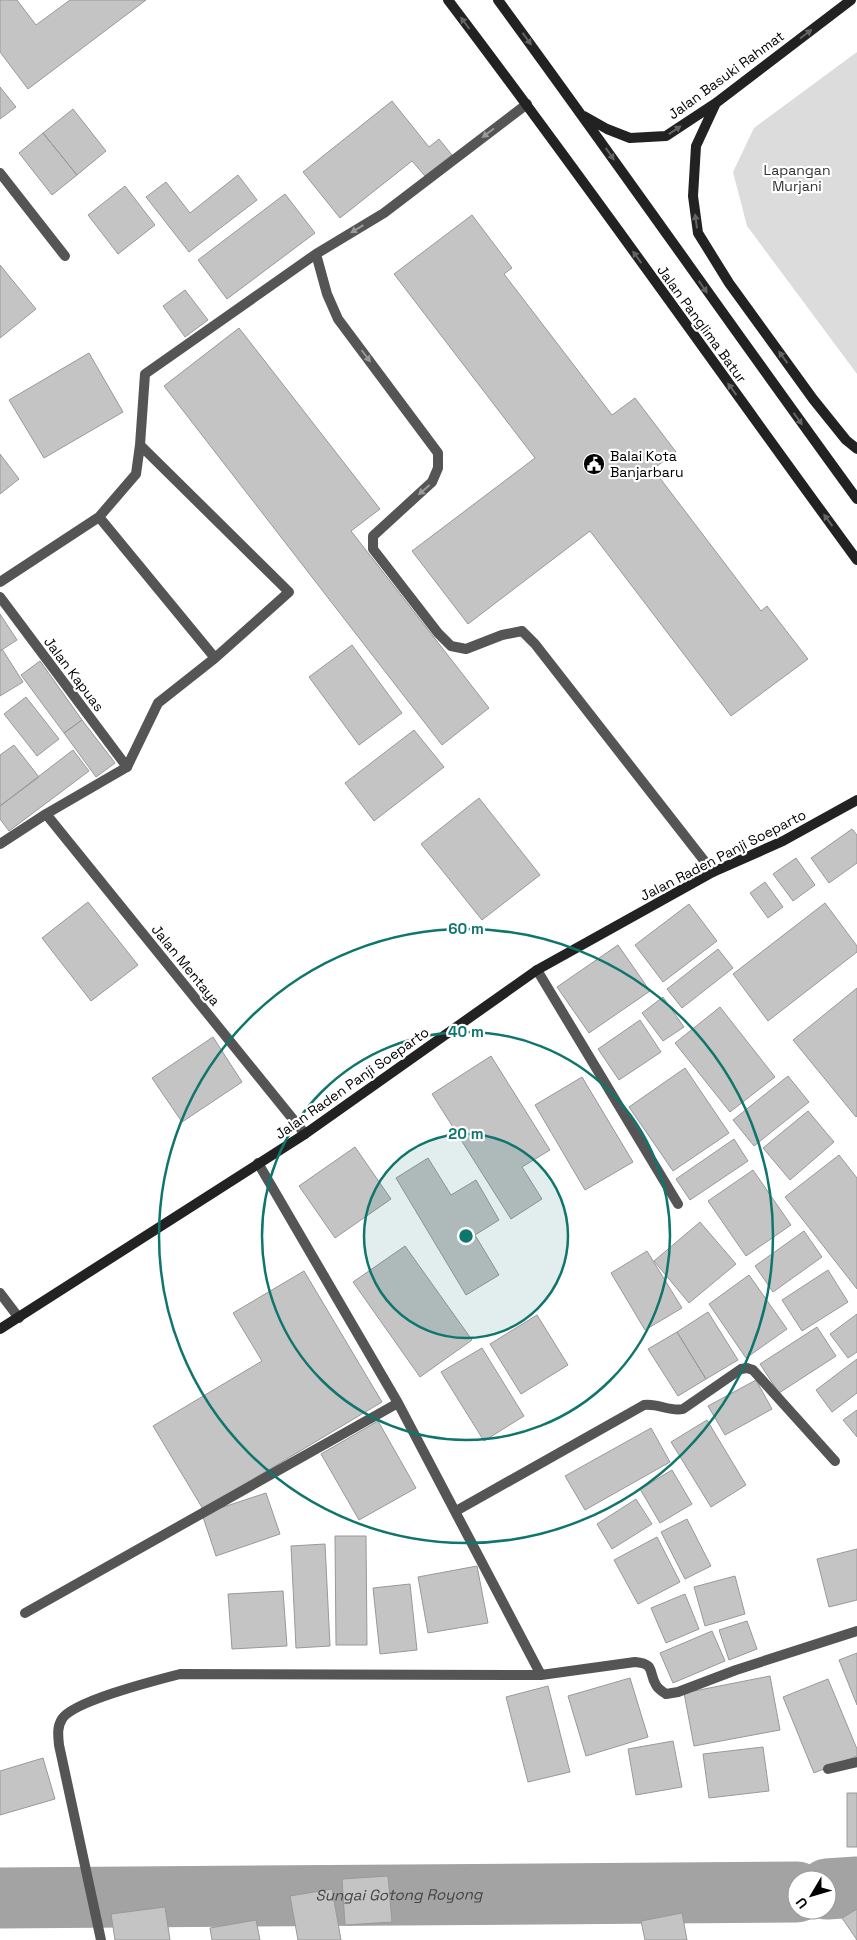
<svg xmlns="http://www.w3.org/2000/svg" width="857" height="1940" font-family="'Space Grotesk',sans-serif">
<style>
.green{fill:#dcdcdc}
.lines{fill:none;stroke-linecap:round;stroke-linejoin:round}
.river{stroke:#a3a3a3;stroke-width:61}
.building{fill:#c4c4c4;stroke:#999}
.lane{stroke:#555;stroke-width:10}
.street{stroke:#555;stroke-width:10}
.secondary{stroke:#222;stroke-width:10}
.oneway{fill:#646464}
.oneway2{fill:#999}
.ring{fill:none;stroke:#0f766e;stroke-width:2.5}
.labels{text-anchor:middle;stroke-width:4.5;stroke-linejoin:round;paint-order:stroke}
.street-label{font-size:14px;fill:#000;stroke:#fff}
.park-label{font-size:14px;fill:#333;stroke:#fff}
.poi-label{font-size:14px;fill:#000;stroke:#fff;text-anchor:start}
.water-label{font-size:15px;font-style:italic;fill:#444;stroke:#fff}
.centre{fill:#0f766e;stroke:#fff;stroke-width:2.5}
.ring-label{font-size:15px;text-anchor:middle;font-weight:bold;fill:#0f766e;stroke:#fff;stroke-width:4.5;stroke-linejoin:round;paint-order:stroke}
</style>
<rect width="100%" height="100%" fill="#fff"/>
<path class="green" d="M 857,52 L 857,374 L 747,226 L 733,172 L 754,128 Z"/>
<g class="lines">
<g class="river">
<path d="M 827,1889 L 857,1887"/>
<path id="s1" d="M 0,1898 L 797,1892"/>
</g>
</g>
<path class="building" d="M 0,0 L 17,0 L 36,25 L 70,0 L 146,0 L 28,89 L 0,52 Z
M 0,87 L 16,107 L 0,119 Z
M 392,101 L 429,147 L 439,139 L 452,155 L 425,176 L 412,161 L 340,218 L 303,172 Z
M 73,109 L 106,151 L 77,175 L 43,133 Z
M 43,133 L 77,175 L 52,195 L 19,153 Z
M 238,175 L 257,200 L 189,252 L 146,197 L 166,182 L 190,213 Z
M 125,186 L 155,225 L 118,254 L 88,215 Z
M 285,194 L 315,233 L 227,299 L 198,260 Z
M 472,215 L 512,268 L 504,274 L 612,415 L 635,398 L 676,452 L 653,469 L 761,611 L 767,606 L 808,659 L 731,716 L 590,531 L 468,624 L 412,551 L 535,458 L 394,274 Z
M 0,265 L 36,309 L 0,338 Z
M 185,290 L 208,320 L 185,337 L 163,306 Z
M 239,328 L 380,509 L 351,531 L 489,708 L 442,745 L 164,386 Z
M 89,353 L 123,412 L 44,458 L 9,400 Z
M 0,454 L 19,479 L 0,494 Z
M 0,614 L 17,640 L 0,651 Z
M 352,645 L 402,713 L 359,745 L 309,677 Z
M 2,649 L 23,682 L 0,696 L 0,651 Z
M 40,661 L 82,720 L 64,733 L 21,675 Z
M 26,697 L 59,739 L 37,756 L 4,714 Z
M 82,720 L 115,763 L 96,777 L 64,733 Z
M 414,730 L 444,767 L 374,821 L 345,783 Z
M 14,745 L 39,777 L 0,806 L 0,755 Z
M 73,750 L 89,771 L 9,831 L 0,819 L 0,806 Z
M 479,798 L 540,875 L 482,920 L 421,844 Z
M 852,829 L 857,835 L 857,863 L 829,883 L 811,858 Z
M 796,858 L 815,885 L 793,901 L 773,874 Z
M 765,882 L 783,907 L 768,918 L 750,893 Z
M 88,902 L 138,965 L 91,1001 L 42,938 Z
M 825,903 L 857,946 L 857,952 L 768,1021 L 733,974 Z
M 689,904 L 717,941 L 663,982 L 635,945 Z
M 618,945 L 650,991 L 589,1033 L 557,987 Z
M 718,949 L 733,968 L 682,1008 L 667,989 Z
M 857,988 L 857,1116 L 856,1117 L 793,1040 Z
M 663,997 L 684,1027 L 663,1041 L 642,1013 Z
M 720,1007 L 775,1077 L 730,1112 L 675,1043 Z
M 640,1020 L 661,1052 L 619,1080 L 598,1049 Z
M 213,1037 L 242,1082 L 182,1122 L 152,1078 Z
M 491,1056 L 550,1150 L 522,1167 L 542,1199 L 511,1219 L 432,1094 Z
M 685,1068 L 729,1133 L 673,1171 L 629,1107 Z
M 788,1076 L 809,1102 L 754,1146 L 733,1120 Z
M 582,1077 L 633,1162 L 585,1190 L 535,1105 Z
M 808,1111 L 834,1142 L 790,1180 L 763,1148 Z
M 734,1139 L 748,1161 L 690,1200 L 676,1179 Z
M 355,1147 L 391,1199 L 335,1238 L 299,1186 Z
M 839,1155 L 857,1178 L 857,1289 L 785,1197 Z
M 428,1158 L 451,1195 L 476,1180 L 499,1220 L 475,1235 L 499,1275 L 466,1295 L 396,1178 Z
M 753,1170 L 791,1225 L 746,1256 L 708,1201 Z
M 700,1222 L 736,1264 L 689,1303 L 654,1261 Z
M 804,1231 L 822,1257 L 773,1292 L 755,1266 Z
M 405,1246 L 472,1340 L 420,1377 L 353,1282 Z
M 647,1251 L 682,1308 L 645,1330 L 611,1273 Z
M 828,1270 L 848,1302 L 802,1331 L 782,1300 Z
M 304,1271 L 382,1402 L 203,1509 L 153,1426 L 262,1361 L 233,1313 Z
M 749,1275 L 787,1329 L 746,1358 L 709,1304 Z
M 708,1312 L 738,1360 L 706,1379 L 677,1332 Z
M 857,1314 L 857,1352 L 848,1358 L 830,1334 Z
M 537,1315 L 568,1365 L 521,1394 L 490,1344 Z
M 817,1327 L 836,1356 L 779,1393 L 760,1364 Z
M 677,1332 L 706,1379 L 678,1396 L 648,1349 Z
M 482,1348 L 524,1416 L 484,1441 L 441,1372 Z
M 857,1359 L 857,1393 L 832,1412 L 816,1390 Z
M 756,1380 L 772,1409 L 725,1435 L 708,1406 Z
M 857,1410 L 857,1437 L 843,1420 Z
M 707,1420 L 746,1485 L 711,1507 L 671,1442 Z
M 378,1421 L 416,1488 L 359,1520 L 321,1454 Z
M 651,1428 L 670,1462 L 585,1510 L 565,1476 Z
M 672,1470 L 692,1504 L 660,1523 L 640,1489 Z
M 266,1493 L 280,1534 L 216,1556 L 202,1514 Z
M 636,1499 L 652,1524 L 612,1549 L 597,1524 Z
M 687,1519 L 711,1566 L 685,1579 L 661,1532 Z
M 335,1536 L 366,1536 L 367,1645 L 336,1645 Z
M 657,1537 L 680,1582 L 638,1604 L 614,1560 Z
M 325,1544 L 330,1646 L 296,1648 L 291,1546 Z
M 857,1549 L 857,1600 L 829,1607 L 817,1559 Z
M 477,1566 L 488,1623 L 428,1633 L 418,1577 Z
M 735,1576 L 745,1614 L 705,1626 L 694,1587 Z
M 410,1584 L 417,1650 L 380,1654 L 373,1588 Z
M 283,1591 L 287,1646 L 232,1649 L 228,1594 Z
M 685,1594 L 699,1629 L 666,1643 L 651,1608 Z
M 747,1621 L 757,1649 L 729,1660 L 719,1630 Z
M 712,1631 L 725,1661 L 673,1683 L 660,1653 Z
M 857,1653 L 857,1705 L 839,1660 Z
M 770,1676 L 780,1730 L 694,1746 L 684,1693 Z
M 630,1678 L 648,1737 L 586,1756 L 568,1696 Z
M 828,1679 L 857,1749 L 857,1756 L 814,1773 L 783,1697 Z
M 548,1686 L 570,1772 L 528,1782 L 506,1697 Z
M 673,1741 L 682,1787 L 636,1795 L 628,1749 Z
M 763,1747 L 769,1791 L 709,1798 L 703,1754 Z
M 43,1758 L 55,1799 L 0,1815 L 0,1771 Z
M 847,1793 L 857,1793 L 857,1847 L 847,1847 Z
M 388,1876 L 392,1922 L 345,1925 L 342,1879 Z
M 332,1889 L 341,1940 L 298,1940 L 290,1896 Z
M 165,1907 L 170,1940 L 115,1940 L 111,1914 Z
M 857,1909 L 857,1940 L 842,1918 Z
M 682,1913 L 687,1940 L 645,1940 L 641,1921 Z
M 256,1920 L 260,1940 L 212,1940 L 210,1928 Z"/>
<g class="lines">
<path class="lane" d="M 527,104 L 384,213 L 316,254 L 327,294 L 338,319 L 438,453 L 438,468 L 432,482 L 373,536 L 373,549 L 438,633 L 451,646 L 466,649 L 502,635 L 522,631 L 535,644 L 713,872
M 99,517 L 215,658
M 0,582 L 99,517 L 136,474 L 140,445 L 145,374 L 316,254
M 127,767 L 158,703 L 215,658 L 289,592 L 140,445"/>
<path class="street" d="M 0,173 L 65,256
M 0,597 L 127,767 L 46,814 L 0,844
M 46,814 L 305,1134
M 537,970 L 678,1204
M 258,1163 L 398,1403 L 541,1675
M 0,1293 L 19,1318
M 456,1511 L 644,1405 C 658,1403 670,1412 683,1409 L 741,1369 L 747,1368 L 753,1370 L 835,1461
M 25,1613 L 398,1403
M 828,1769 L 857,1762
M 101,1940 L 59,1745 C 58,1735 57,1727 62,1719 C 73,1701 157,1680 180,1674 L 541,1675 L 635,1662 C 656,1664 648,1672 656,1685 C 658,1689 663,1692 666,1694 L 678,1692 L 736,1670 L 857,1631"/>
<path class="secondary" d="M 448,0 C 588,184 720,373 857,560
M 498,0 C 619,165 736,333 857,499
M 716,103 L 696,146 L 693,196 L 698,233 L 729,283 L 813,399 L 846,440 L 857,449
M 584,116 L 607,129 L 630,138 L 666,136 L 716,103 L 851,0
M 0,1329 L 305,1134 L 537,970 L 713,872 L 783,841 L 857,800"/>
</g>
<defs><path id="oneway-solid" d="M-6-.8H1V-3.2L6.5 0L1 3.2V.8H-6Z" transform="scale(1.25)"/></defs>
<g class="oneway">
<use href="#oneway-solid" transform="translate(465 23) rotate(-127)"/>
<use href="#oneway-solid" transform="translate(806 34) rotate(-37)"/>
<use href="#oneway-solid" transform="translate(527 39) rotate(54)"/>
<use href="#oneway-solid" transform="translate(675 130) rotate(-34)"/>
<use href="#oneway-solid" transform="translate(610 154) rotate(55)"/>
<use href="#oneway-solid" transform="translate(696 221) rotate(-98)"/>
<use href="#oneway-solid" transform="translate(637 257) rotate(-126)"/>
<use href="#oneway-solid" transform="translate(703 287) rotate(55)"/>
<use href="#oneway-solid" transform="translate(783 357) rotate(-126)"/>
<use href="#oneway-solid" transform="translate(732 389) rotate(-126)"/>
<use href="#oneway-solid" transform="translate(798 419) rotate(54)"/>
<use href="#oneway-solid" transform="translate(828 520) rotate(-126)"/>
</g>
<g class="oneway2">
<use href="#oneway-solid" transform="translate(488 133) rotate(143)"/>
<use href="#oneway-solid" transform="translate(357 229) rotate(149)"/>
<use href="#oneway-solid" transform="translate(366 356) rotate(53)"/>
<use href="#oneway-solid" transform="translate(424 490) rotate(139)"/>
</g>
<circle cx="466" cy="1236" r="102" fill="#0f766e" fill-opacity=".12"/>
<g class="ring">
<circle cx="466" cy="1236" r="102"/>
<circle cx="466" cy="1236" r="204"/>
<circle cx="466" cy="1236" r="307"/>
</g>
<defs>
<g id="civic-disc" transform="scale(1.125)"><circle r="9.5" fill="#000" stroke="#fff"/><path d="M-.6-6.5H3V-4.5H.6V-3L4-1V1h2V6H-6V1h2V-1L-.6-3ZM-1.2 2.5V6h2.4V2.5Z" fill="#fff"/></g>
</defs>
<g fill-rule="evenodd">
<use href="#civic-disc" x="594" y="464"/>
</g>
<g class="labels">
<g class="street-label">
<text transform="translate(726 75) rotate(-36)" y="5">Jalan Basuki Rahmat</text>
<text transform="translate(702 324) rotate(54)" y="5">Jalan Panglima Batur</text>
<text transform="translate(74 674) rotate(53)" y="5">Jalan Kapuas</text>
<text transform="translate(723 855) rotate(-27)" y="5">Jalan Raden Panji Soeparto</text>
<text transform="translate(186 965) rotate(51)" y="5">Jalan Mentaya</text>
<text transform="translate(352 1083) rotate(-35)" y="5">Jalan Raden Panji Soeparto</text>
</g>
<g class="park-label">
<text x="797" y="175">Lapangan<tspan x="797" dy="16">Murjani</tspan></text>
</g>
<g class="poi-label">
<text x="610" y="461">Balai Kota<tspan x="610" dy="16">Banjarbaru</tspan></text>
</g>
<g class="water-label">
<text dy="5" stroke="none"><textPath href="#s1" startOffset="399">Sungai Gotong Royong</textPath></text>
</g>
</g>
<circle cx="466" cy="1236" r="8" class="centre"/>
<g class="ring-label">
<text x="466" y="934">60 m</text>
<text x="466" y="1037">40 m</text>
<text x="466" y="1139">20 m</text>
</g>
<g transform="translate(812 1895) rotate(232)"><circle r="24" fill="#ffffff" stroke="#999999"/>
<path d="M0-4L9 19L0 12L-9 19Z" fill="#000000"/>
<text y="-8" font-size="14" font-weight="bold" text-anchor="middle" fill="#000000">U</text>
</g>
</svg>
